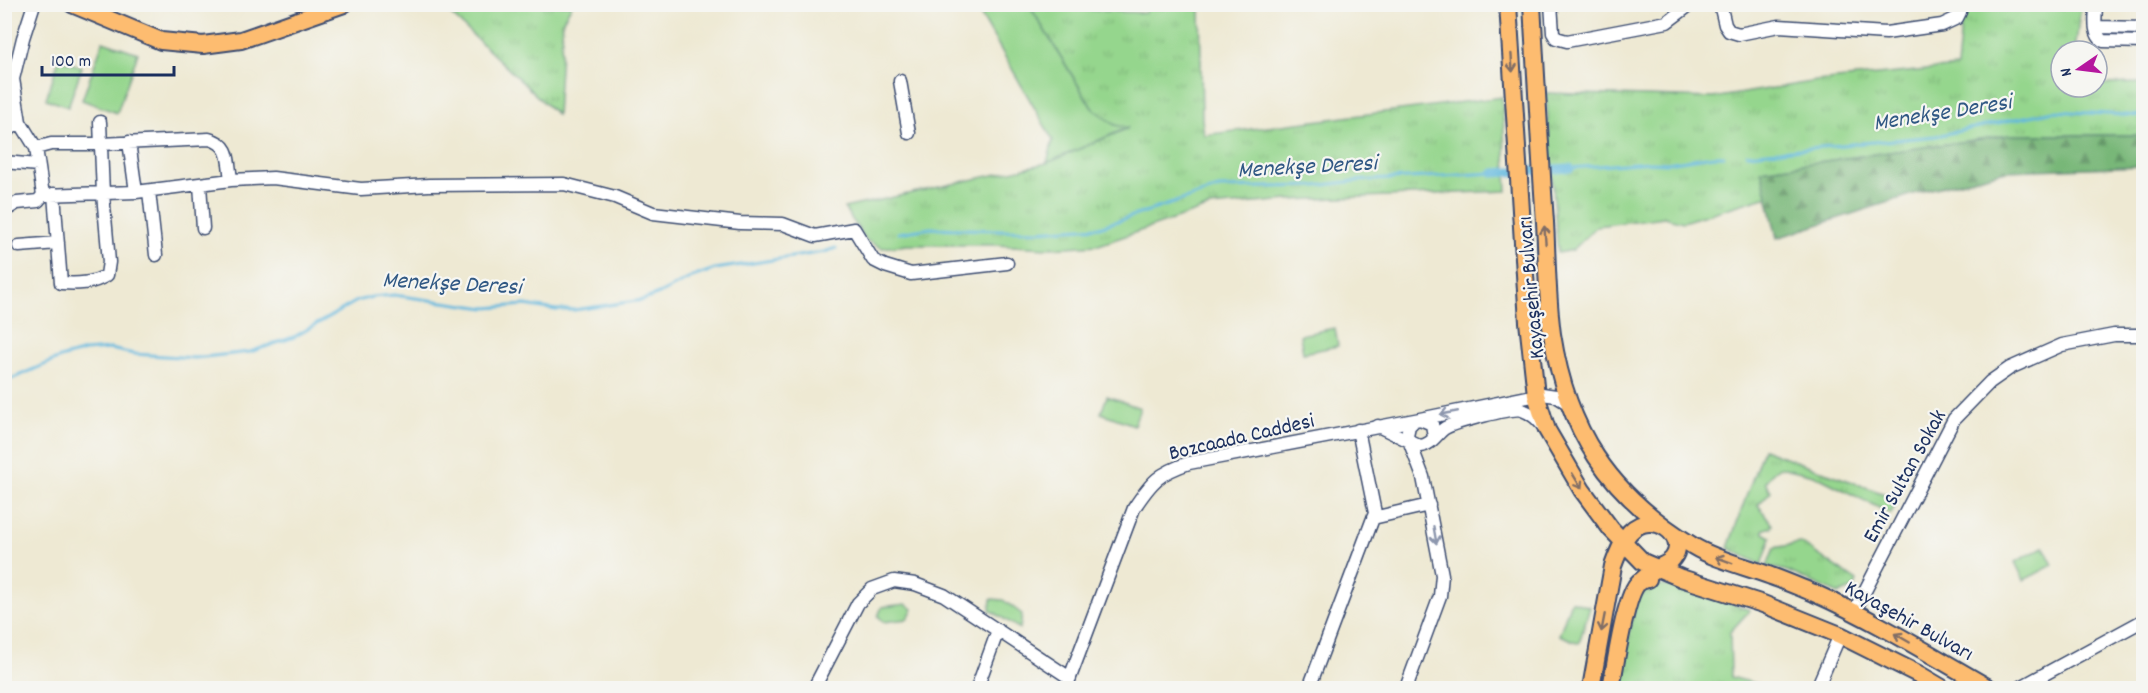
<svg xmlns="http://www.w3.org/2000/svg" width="2148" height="693" font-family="Dekko,sans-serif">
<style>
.grass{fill:url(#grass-tufts);stroke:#588276;stroke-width:1.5}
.forest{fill:url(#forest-firs);stroke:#4a736b;stroke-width:1.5}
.park{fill:#95d68d;stroke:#588276;stroke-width:1.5}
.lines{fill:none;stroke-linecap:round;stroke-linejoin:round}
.stream{stroke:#60b8de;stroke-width:3}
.canal{stroke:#60b8de;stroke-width:9}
.minor-casing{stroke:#3b4b70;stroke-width:15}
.major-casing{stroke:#3b4b70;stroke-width:20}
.minor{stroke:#fff;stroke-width:12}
.major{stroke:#fdbc6f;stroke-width:16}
.oneway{stroke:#816e66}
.oneway2{stroke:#8d97ae}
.labels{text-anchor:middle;stroke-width:4.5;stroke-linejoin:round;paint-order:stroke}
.street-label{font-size:22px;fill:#1b2f5e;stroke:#f6f6f2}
.water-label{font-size:24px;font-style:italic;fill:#305884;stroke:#f6f6f2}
</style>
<defs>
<pattern id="grass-tufts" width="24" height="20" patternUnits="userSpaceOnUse" patternTransform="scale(1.5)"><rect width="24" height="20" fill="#95d68d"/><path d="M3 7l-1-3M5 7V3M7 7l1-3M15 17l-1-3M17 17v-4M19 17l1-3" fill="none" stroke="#80b87c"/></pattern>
<pattern id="forest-firs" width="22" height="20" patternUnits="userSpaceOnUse" patternTransform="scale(1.5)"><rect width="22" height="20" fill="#78b778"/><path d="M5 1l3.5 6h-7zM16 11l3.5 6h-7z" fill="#629566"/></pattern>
</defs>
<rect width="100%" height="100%" fill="#f6f6f2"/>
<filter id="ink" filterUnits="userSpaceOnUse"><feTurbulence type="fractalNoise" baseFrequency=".0167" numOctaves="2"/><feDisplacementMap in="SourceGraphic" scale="12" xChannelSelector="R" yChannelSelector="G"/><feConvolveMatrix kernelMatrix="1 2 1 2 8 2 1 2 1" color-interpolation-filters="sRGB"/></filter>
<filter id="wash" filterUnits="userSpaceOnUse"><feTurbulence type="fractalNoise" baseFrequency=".008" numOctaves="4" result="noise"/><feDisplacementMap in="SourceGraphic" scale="24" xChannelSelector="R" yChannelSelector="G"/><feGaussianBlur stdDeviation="1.35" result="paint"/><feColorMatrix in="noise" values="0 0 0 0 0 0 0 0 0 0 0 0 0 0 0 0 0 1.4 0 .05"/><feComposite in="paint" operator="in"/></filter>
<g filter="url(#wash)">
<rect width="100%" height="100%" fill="#eee9d3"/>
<path class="grass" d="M 441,5 L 572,5 L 563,20 L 557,115 Z
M 1029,5 L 1049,5 L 1050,8 L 1146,13 L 1147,5 L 1200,5 L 1202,119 L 1204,135 L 1502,97 L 1507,191 L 1289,200 L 1210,207 L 1099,245 L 1048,248 L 995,245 L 907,245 L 882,248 L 867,241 L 844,208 L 1047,163 L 1126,129 L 1115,125 L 1092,108 Z
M 1963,5 L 2081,5 L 2075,51 L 2061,51 L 2061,87 L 2097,87 L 2097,84 L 2143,83 L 2143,135 L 2010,135 L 1762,170 L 1768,196 L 1683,222 L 1664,217 L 1597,226 L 1573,250 L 1558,253 L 1546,93 L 1713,98 L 1817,81 L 1957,67 Z
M 1763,449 L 1898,499 L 1891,514 L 1814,475 L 1780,467 L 1774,471 L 1765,482 L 1771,491 L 1758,505 L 1772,524 L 1771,527 L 1763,530 L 1764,533 L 1771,537 L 1762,565 L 1728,548 Z
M 1801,543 L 1857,581 L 1854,588 L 1839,594 L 1787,571 L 1767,566 L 1774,548 Z
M 1649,585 L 1686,587 L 1750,610 L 1730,632 L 1731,677 L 1772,688 L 1617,688 L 1638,593 Z"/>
<path class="forest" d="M 2010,135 L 2143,135 L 2143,166 L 2006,171 L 1923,191 L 1777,238 L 1761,170 Z"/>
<path class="park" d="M 975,5 L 1029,5 L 1092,108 L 1115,125 L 1127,128 L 1047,163 L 1053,140 Z
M 103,41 L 138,53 L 117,113 L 82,100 Z
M 59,59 L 82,67 L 68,107 L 46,99 Z
M 1335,328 L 1338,346 L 1303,353 L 1300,335 Z
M 1107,396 L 1140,408 L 1134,425 L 1101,413 Z
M 2044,547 L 2053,565 L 2024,580 L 2015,562 Z
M 991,599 L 1003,600 L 1022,614 L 1020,629 L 990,610 Z
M 1571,601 L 1590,607 L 1579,643 L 1559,635 Z
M 906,604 L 913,609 L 907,619 L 884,622 L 878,616 L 882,607 Z"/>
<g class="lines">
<path class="stream" d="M 1747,154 L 1936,136 L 2054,111 L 2144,116
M 1570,168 L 1651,162 L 1667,163 L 1713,156 L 1724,156
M 898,233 L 931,228 L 1036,231 L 1099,227 L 1219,188 L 1316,186 L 1355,181 L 1494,173
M 4,382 L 60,358 L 85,351 L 110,349 L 134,354 L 195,358 L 250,352 L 294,337 L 357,301 L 372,297 L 394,295 L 486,308 L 525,305 L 556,310 L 574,310 L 643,300 L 659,294 L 692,277 L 715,269 L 824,252 L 836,248"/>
<path class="canal" d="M 1494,173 L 1570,168"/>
</g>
</g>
<g filter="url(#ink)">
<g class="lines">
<g class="minor-casing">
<path id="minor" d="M 1551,4 L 1553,33 L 1556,38 L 1567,41 L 1667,22 L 1691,4
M 1720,4 L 1725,25 L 1729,31 L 1739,34 L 1779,26 L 1886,33 L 1942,25 L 1957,18 L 1960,12 L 1961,4
M 2096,4 C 2096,17 2092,33 2103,41 L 2144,42
M 2096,27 L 2144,28
M 900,81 L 909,133
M 4,133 L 20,122 L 13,79 L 23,38 L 34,4
M 129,142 L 136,192
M 36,148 L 51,144 L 101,144 L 209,139 C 231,144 228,161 231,180
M 4,162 L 38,165
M 200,185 L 203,228
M 149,191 L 156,255
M 54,194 L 61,283 C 77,284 93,284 107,275 L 109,262 L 103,194 L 100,122
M 43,195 L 136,192 L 231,180 L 273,178 L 361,189 L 429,185 L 564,184 L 615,197 L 653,213 L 740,223 L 783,224 L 815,236 L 854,229 L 873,260 L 885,266 L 911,274 L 1007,263
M 4,211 L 17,203 L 38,201 L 43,195 L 36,148 L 20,122
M 19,246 L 58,243
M 1378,426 L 1420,446 C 1432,445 1436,434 1445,428 C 1455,422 1513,407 1522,410 C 1532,413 1538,420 1544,427
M 1373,518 L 1429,505
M 1854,612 L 1954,419 L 1990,382 L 2010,368 L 2062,345 L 2114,335 L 2144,335
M 814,688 L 858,603 L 872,589 L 894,581 L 915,584 L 944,595 L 1070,678
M 977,688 L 998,630
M 1066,688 L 1134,508 C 1152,481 1159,473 1189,463 L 1420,419 L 1432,424 L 1434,437
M 1309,688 L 1375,513 L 1358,430
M 1406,688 L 1440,596 L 1442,575 L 1423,477 L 1407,435 L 1409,426 L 1415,420 L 1542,394 L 1556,396 L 1569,404
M 1817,688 L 1840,635
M 2019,688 L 2144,620"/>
</g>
<g class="major-casing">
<path id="major" d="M 72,4 L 161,41 L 203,45 L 241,40 L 344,4
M 1508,4 L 1528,322 L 1536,395 L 1547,430 L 1582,490 L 1611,529 L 1643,562 L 1681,578 L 1763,604 L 1840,635 L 1920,675 L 1942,688
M 1532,4 C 1536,77 1540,150 1545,222 C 1547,259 1547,297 1552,334 C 1567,431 1608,494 1693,546 C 1716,560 1745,566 1771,576 C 1785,581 1799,587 1814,593 C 1875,620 1931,655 1989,688
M 1591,688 L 1613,566 C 1617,555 1622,541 1630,532 C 1653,508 1689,537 1673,558 C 1668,565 1661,565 1654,570 C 1649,574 1644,578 1640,582
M 1611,688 C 1615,668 1625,594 1639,582 C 1642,580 1645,580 1648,579"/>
</g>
<use href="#minor" class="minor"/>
<use href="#major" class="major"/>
</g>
<defs><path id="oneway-shaft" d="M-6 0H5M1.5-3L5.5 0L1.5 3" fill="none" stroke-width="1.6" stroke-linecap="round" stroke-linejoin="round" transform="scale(1.5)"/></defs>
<g class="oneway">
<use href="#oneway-shaft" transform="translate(1512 63) rotate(86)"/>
<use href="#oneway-shaft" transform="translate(1545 235) rotate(-94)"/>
<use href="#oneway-shaft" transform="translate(1577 481) rotate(59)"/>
<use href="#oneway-shaft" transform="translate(1724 560) rotate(-159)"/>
<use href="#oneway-shaft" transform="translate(1603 623) rotate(101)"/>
<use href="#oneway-shaft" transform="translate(1902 638) rotate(-150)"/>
</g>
<g class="oneway2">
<use href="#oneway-shaft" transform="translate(1449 413) rotate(169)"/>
<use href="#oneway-shaft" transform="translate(1435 535) rotate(80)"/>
</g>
</g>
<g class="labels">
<g class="street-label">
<text transform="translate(1529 288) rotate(-95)" y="8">Kayaşehir Bulvarı</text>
<text transform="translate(1241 435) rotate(-13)" y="8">Bozcaada Caddesi</text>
<text transform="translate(1903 475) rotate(-61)" y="8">Emir Sultan Sokak</text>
<text transform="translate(1910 619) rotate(29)" y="8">Kayaşehir Bulvarı</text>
</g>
<g class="water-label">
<text transform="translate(1942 111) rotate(-9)" y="8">Menekşe Deresi</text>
<text transform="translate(1307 165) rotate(-3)" y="8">Menekşe Deresi</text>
<text transform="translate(452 282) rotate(3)" y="8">Menekşe Deresi</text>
</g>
</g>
<rect width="2148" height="693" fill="none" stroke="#f6f6f2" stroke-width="24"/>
<g transform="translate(2079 69) rotate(256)"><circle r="28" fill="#f6f6f2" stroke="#9ea6b7" stroke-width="1.5"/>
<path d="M0-4.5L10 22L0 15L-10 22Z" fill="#b5179e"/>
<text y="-9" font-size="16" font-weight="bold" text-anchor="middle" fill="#1b2f5e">N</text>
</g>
<path d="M42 66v9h132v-9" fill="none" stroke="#1b2f5e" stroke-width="3"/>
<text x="51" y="66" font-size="18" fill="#1b2f5e" stroke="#f6f6f2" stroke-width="4.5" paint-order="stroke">100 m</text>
</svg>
